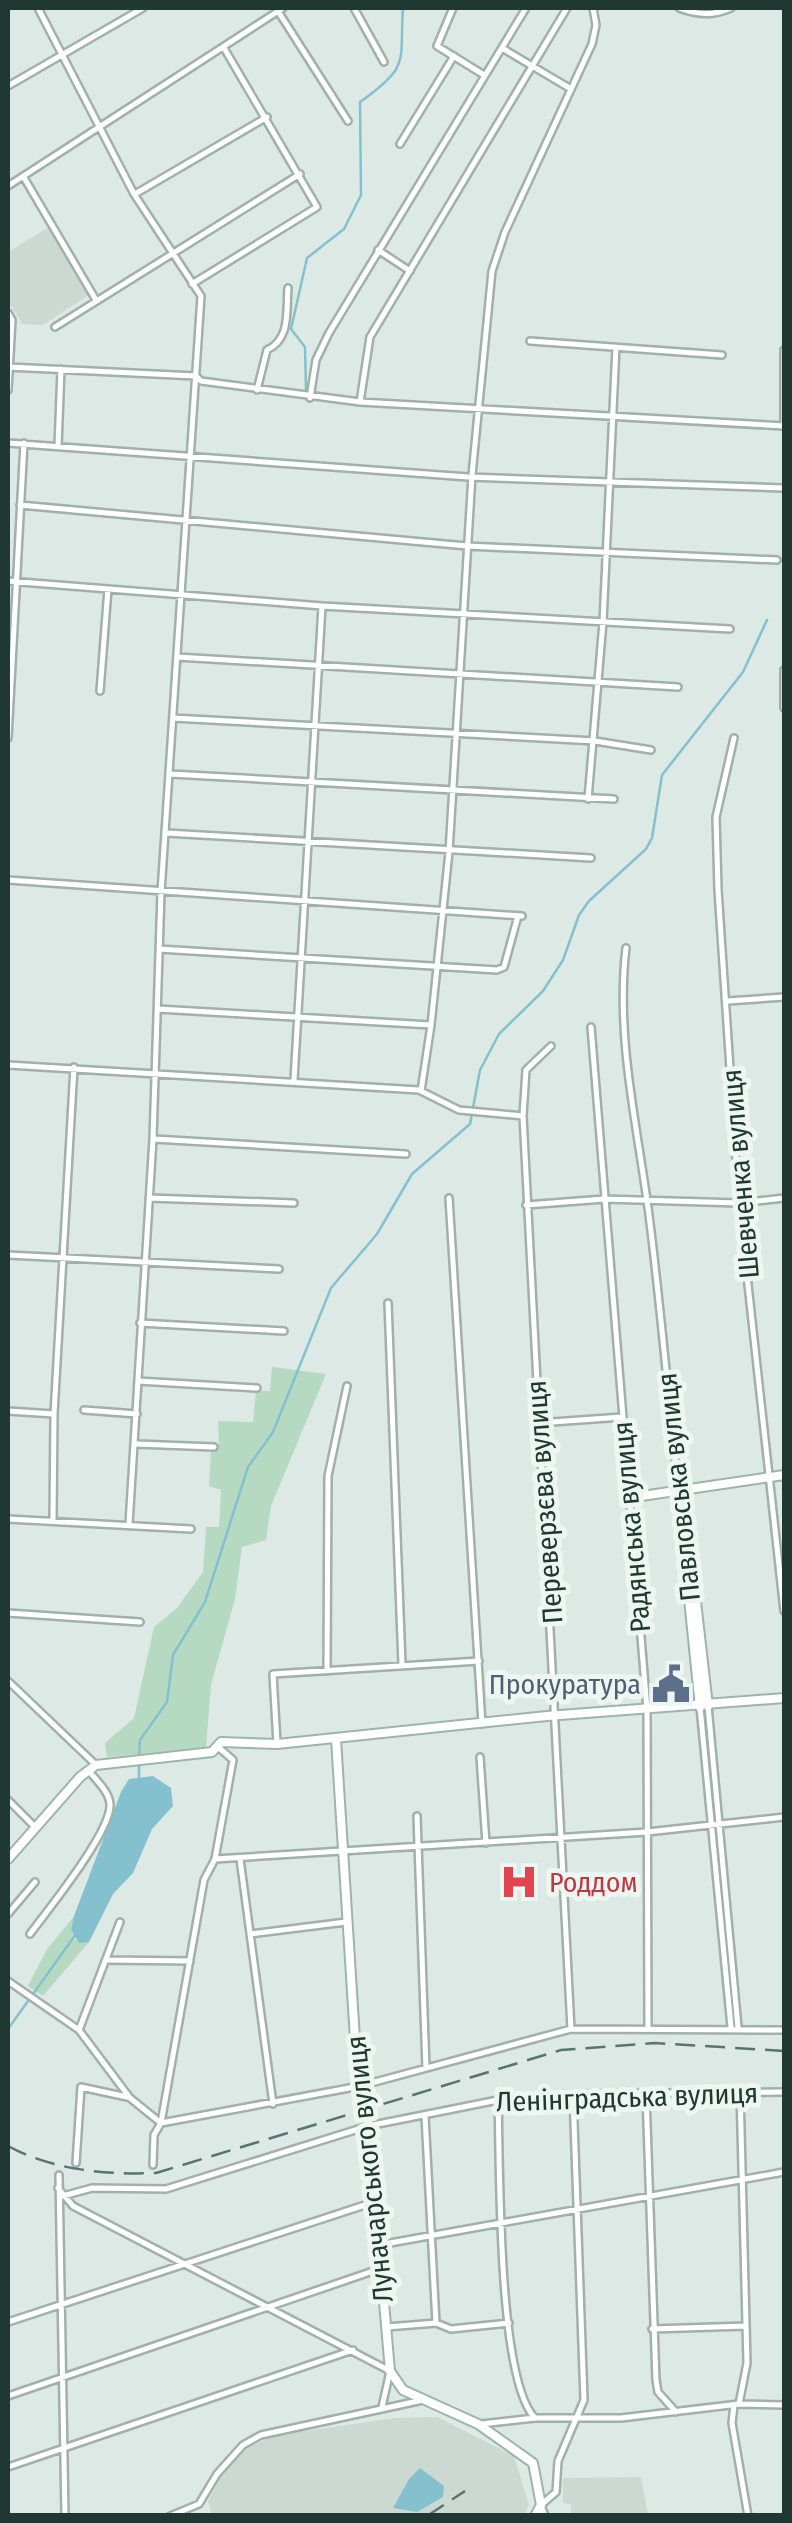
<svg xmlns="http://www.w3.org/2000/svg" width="792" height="2523" font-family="'Fira Sans Condensed',sans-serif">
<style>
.built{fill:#ccd9d3}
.green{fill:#b6dac1}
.water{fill:#85c0ce}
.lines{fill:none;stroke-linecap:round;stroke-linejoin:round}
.stream{stroke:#85c0ce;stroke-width:2.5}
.street-casing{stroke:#a1b0ab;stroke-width:10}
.secondary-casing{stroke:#9db4ad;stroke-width:12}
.street{stroke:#fff;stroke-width:5}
.secondary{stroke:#fff;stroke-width:8}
.rail{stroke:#59746e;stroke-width:2.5;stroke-dasharray:20 10;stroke-linecap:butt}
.labels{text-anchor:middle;stroke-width:10;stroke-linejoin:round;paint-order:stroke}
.street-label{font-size:28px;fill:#203832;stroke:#eef6f2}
.service-label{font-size:28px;fill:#4e5e75;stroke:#eef6f2;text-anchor:end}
.health-label{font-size:28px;fill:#be3a42;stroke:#eef6f2;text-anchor:start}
</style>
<rect width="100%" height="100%" fill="#dde9e4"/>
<path class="built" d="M 49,227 L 90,294 L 43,325 L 22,324 L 8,301 L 8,252 Z
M 437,2417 L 514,2456 L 529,2505 L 524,2516 L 212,2516 L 208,2501 L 224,2472 L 246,2449 L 272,2436 L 394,2418 Z
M 641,2477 L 648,2515 L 571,2515 L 571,2504 L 563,2503 L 563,2478 Z"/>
<path class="green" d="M 272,1367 L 326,1374 L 271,1506 L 266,1540 L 242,1547 L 235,1599 L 211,1685 L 206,1747 L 107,1757 L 105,1743 L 134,1718 L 154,1627 L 177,1608 L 203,1572 L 206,1527 L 219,1527 L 221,1490 L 209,1486 L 211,1450 L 219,1450 L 218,1421 L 253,1422 L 256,1391 L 270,1391 Z
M 75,1915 L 71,1930 L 76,1940 L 89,1942 L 43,1996 L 28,1986 L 47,1949 Z"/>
<path class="water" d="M 153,1776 L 171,1788 L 173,1806 L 152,1829 L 133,1873 L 113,1894 L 89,1942 L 79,1943 L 71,1930 L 74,1916 L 121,1792 L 129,1779 Z
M 420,2468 L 444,2486 L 443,2497 L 417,2512 L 393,2508 L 409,2479 Z"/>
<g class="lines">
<path class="stream" d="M 306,390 L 305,347 L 291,329 L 307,258 L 344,229 L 361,195 L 360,102 C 412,65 399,62 403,8
M 139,1756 L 140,1740 L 167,1702 L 173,1655 L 205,1602 L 248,1467 L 273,1432 L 331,1288 L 377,1234 L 412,1174 L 470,1124 L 480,1070 L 499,1034 L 543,991 L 563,960 L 579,915 L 589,901 L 646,849 L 652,838 L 662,775 L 743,672 L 767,620
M 139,1781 L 139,1764
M 8,2029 L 76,1934"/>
<g class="street-casing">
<path id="street" d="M 38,8 L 134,194 L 201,296 L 161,892 L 153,1139 L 129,1524
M 276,8 L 348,121
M 354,8 L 384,62
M 453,8 L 437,46 L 484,75
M 679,8 C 698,15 713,16 731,8
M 502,48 L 571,89
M 8,86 L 143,8
M 400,144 L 454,56
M 23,176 L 96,300
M 8,186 L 283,8
M 135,194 L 267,117
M 378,250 L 410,271
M 192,284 L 317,207 L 224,48
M 8,313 L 12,320 L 8,390
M 55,327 L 300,174
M 530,341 L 722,355
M 8,367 L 196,376 L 201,381 L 360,402 L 784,426
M 257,390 L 267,350 C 291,339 286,311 288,288
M 310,398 L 316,360 L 329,333 L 526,8
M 360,402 L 370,337 L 567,8
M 784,426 L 784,350
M 8,443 L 468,477 L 784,488
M 58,446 L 61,369
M 20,505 L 467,546 L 777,560
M 8,581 L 322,606 L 730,629
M 177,657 L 678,687
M 784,670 L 784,708
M 100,691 L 108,589
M 173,718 L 595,741 L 651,750
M 8,738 L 24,443
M 734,738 L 716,817 L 718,890 L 739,1203 L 784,1611
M 171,774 L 614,799
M 588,799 L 603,622 L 616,347
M 167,833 L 591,858
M 8,880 L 522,916
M 626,948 C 615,1040 639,1132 650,1223 C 661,1312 669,1401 678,1491
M 159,949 L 497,970 L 504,967 L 518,916
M 728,1001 L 784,997
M 158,1009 L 431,1025 L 449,852 L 472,475 L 492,271 L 505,232 L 592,44 L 596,25 L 593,8
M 591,1027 L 647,1710 L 648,2027
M 551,1046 L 526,1070 L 523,1116 L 571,2029
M 8,1065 L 419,1090 L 459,1110 L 523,1116
M 294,1080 L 322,606
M 421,1091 L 431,1025
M 154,1139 L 406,1154
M 149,1198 L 294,1203
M 449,1198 L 482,1724
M 526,1205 L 604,1199 L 739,1203 L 784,1198
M 8,1255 L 279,1269
M 388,1303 L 402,1664
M 140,1323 L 284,1331
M 138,1381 L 257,1388
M 84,1410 L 137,1414
M 8,1411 L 54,1414
M 538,1423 L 622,1417
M 137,1444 L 214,1447
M 8,1519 L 191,1529
M 53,1520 L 54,1414 L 74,1067
M 8,1613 L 140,1622
M 327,1671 L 328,1476 L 347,1386
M 8,1681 L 96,1765
M 708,1706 L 738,2027
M 700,1707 L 731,2027
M 277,1744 L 273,1674 L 479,1661
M 480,1757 L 486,1843
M 8,1800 L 35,1827
M 417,1816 L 426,2068
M 215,1859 L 647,1832 L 784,1817
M 240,1859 L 273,2104
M 8,1914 L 35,1882
M 30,1934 C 47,1911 112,1831 110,1804 C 109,1792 97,1781 89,1771
M 250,1934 L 346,1922
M 108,1960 L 190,1961
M 8,1981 L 79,2030 L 130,2098 L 161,2123 L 360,2086 L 571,2029 L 784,2030
M 79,2030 L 120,1922
M 646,2095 L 656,2380 L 658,2392 L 676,2412
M 498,2100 C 500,2161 497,2380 535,2418
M 76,2163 L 81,2087 L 127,2097
M 153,2165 L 154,2135 L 161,2123 L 204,1880 L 215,1859 L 233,1760 L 217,1746
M 59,2175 L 65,2516
M 58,2188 L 73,2206 L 390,2371 L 382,2407
M 63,2196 L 92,2188 L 166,2189 L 368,2126 L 498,2100 L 573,2094 L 784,2092
M 379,2245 L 784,2172
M 8,2322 L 374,2202
M 436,2323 L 451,2329 L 509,2323
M 387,2327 L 436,2323 L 425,2116
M 652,2329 L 746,2326
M 8,2396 L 379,2269
M 739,2404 L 747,2363 L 740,2091
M 734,2405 L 732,2423 L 748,2516
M 481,2424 L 535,2418 L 621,2418 L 739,2404 L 784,2405
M 8,2467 L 353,2350
M 170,2516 L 199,2504 L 217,2474 L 243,2445 L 261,2435 L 423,2400
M 545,2516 L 541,2505 L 556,2492 L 558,2461 L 584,2400 L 573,2094"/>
</g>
<g class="secondary-casing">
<path id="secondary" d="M 678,1491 L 700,1707
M 684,1497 L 708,1706
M 628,1498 L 784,1475
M 336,1739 L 356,2055 L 367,2108 L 390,2371 L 403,2390 L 478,2424 L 533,2463 L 541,2505 L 535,2516
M 8,1859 L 80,1777 L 96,1765 L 212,1752 L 221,1742 L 277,1744 L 547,1716 L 784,1698"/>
</g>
<use href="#street" class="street"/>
<use href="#secondary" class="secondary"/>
<path class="rail" d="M 8,2146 C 52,2170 106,2175 156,2173 L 561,2050 L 655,2043 L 784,2051
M 427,2516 L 465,2491"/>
</g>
<defs>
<g id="civic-bare" transform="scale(3)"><path d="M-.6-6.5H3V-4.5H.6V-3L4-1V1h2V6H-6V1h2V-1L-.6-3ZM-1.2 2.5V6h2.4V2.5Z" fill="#5c6f8a" stroke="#eef6f2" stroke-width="2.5" paint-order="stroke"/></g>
<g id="hospital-bare" transform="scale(3)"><path d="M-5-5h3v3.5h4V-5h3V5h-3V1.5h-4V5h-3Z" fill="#e0444e" stroke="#eef6f2" stroke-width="2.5" paint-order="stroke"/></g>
</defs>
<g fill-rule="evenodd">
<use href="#civic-bare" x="671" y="1684"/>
<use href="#hospital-bare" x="519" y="1882"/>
</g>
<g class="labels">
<g class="street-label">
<text transform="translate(740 1174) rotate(-95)" y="10">Шевченка вулиця</text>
<text transform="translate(678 1487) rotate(-96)" y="10">Павловська вулиця</text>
<text transform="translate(544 1502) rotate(-94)" y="10">Переверзєва вулиця</text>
<text transform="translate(631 1527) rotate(-95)" y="10">Радянська вулиця</text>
<text transform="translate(627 2097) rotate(-2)" y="10">Ленінградська вулиця</text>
<text transform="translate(369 2169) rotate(-96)" y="10">Луначарського вулиця</text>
</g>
<g class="service-label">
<text x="641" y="1694">Прокуратура</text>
</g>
<g class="health-label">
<text x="549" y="1892">Роддом</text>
</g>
</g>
<rect width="792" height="2523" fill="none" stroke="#203832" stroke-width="20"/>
</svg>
